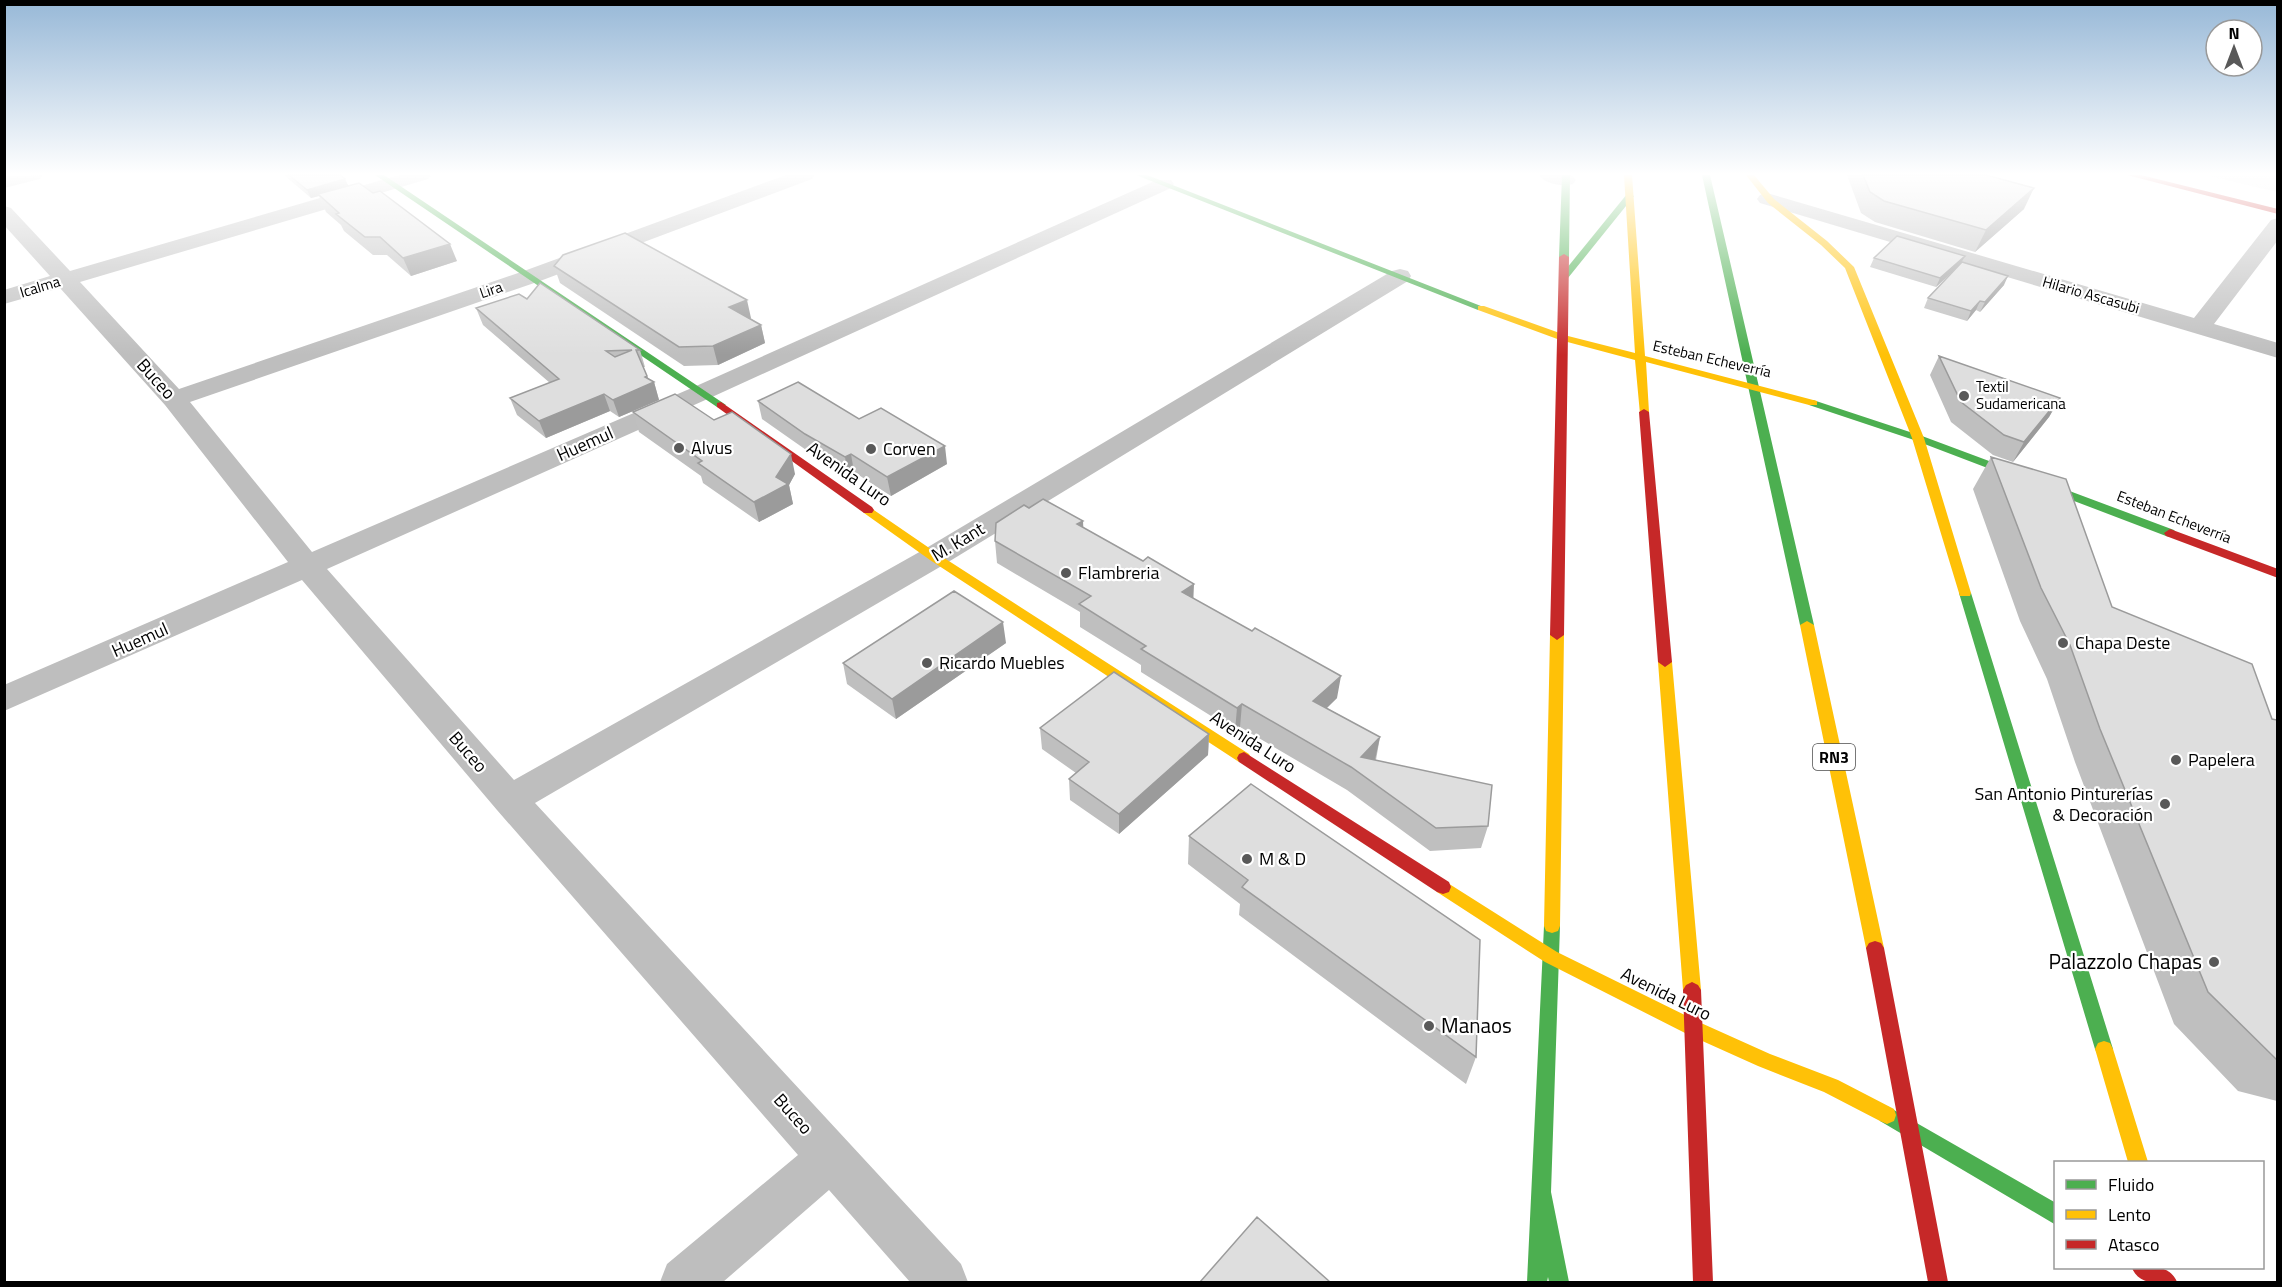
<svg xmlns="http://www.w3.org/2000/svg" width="2282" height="1287" font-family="'Titillium Web',sans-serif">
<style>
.green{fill:#ebebeb}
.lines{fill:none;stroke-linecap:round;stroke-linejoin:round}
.street{fill:#bebebe;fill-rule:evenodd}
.fast{fill:#4caf50;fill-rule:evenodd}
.slow{fill:#ffc107;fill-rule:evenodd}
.jam{fill:#c62828;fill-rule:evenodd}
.wall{fill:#bfbfbf}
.shaded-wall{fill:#9b9b9b}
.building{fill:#dedede;stroke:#9b9b9b;stroke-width:1.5;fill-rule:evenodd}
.poi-dot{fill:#595959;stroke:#fff;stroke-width:2}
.labels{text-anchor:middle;stroke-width:4.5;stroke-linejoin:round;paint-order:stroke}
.far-street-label{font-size:15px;fill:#000;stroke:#fff}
.far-poi-label{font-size:15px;fill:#000;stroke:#fff;text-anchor:start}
.shield{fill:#fff;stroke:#4c4c4c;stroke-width:1.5}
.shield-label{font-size:16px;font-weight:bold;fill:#000}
.street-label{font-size:18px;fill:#000;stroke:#fff}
.poi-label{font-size:18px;fill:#000;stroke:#fff;text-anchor:start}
.near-poi-label{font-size:21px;fill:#000;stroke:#fff;text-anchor:end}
</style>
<rect width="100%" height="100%" fill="#fff"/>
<path class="green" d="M 2205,175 L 2277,175 L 2277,192 Z"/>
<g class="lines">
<path class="street" d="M 43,175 L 40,179 L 4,188 L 4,176 Z
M 399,175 L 431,175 L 428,179 L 80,282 L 179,389 L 524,271 L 786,175 L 815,175 L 812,179 L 540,281 L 190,402 L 312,552 L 694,387 L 1157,180 L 1171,180 L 1174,184 L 1171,188 L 712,397 L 327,569 L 514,780 L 923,550 L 1392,271 L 1400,269 L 1408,271 L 1411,276 L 1408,281 L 945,564 L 535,803 L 961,1264 L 968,1282 L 910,1282 L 829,1190 L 723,1282 L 660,1282 L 667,1264 L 798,1155 L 497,810 L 302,580 L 4,711 L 4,685 L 288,562 L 165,405 L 60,288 L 4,304 L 4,290 L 50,276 L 4,225 L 4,206 L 11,208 L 70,271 Z
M 1539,175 L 1571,175 L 1576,180 L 1573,184 C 1563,187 1545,184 1539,175 Z
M 1767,193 L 2194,318 L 2271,220 L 2278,218 L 2278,240 L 2214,324 L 2278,343 L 2278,358 L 1760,203 L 1757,199 L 1760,195 Z"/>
<path class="fast" d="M 375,175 L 384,175 L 726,405 L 721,408 L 717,407 Z
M 1136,175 L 1147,175 L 1486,308 L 1478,310 Z
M 1562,175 L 1570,175 L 1569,257 L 1564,260 L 1559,257 Z
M 1702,175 L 1710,175 L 1814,625 L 1807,629 L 1800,625 Z
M 1627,194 L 1634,196 L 1568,278 L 1562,278 L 1562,274 Z
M 1813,400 L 1922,436 L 2174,530 L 2176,533 L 2170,537 L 2166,536 L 1914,440 L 1809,405 L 1808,403 Z
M 1965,589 L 1971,593 L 2113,1049 L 2110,1055 L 2104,1057 L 2098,1055 L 2095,1049 L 1959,593 Z
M 1552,919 L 1558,921 L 1560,926 L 1551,1192 L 1569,1282 L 1549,1282 L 1548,1277 L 1547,1282 L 1527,1282 L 1544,926 L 1546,921 Z
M 1887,1106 L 2056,1203 L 2056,1225 L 1880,1121 L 1878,1115 L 1880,1109 Z"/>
<path class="slow" d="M 1624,175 L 1632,175 L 1645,356 L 1817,401 L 1817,405 L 1809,405 L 1646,362 L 1649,412 L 1644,415 L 1640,414 L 1635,360 L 1560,340 L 1478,310 L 1478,306 L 1484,306 L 1568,336 L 1635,353 Z
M 1746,175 L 1754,175 L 1774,199 L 1827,241 L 1854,267 L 1924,438 L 1971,593 L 1970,596 L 1960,596 L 1959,593 L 1912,438 L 1845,268 L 1821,245 L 1768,203 Z
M 868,506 L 938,554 L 1249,754 L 1251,758 L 1249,762 L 1239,762 L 930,560 L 864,513 L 862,510 Z
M 1807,621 L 1814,625 L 1884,948 L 1881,953 L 1875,955 L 1869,953 L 1866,948 L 1800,625 Z
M 1557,630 L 1564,635 L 1560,926 L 1558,931 L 1552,933 L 1546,931 L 1544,926 L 1550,635 Z
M 1665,657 L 1672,662 L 1701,990 L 1698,995 L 1692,998 L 1686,995 L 1683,990 L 1658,662 Z
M 1443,880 L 1557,952 L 1701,1023 L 1770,1054 L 1838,1080 L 1894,1109 L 1896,1115 L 1894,1121 L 1887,1124 L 1880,1121 L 1824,1092 L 1758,1066 L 1689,1035 L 1545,962 L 1437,892 L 1435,887 L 1437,882 Z
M 2104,1041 L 2110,1043 L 2113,1049 L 2148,1162 L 2128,1162 L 2095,1049 L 2098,1043 Z"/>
<path class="jam" d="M 2127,175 L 2141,175 L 2278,209 L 2278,214 Z
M 1564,254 L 1569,257 L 1564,635 L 1557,640 L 1550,635 L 1559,257 Z
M 721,402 L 872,507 L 874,510 L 872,513 L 864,513 L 717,407 L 717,403 Z
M 1644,409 L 1649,412 L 1672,662 L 1665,667 L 1658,662 L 1639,412 Z
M 2170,529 L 2278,569 L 2278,578 L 2166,536 L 2164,533 Z
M 1244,752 L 1449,882 L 1451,887 L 1449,892 L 1443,894 L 1437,892 L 1239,762 L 1237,758 L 1239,754 Z
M 1875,941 L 1881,943 L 1884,948 L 1948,1282 L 1928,1282 L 1866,948 L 1869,943 Z
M 1692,982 L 1698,985 L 1701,990 L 1713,1282 L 1693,1282 L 1683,990 L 1686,985 Z
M 2132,1268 C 2148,1266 2170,1264 2177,1282 C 2161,1284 2139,1286 2132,1268 Z"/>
</g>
<path class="wall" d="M 284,175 L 340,175 L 345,179 L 348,186 L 457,261 L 411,276 L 387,255 L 373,255 L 344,231 L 341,225 L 326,212 L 319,196 L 311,198 Z
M 1847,175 L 1986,175 L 2024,209 L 1975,252 L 1875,222 L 1861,213 Z
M 1965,256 L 1961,264 L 2004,285 L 1980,312 L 1976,310 L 1967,321 L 1924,308 L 1928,298 L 1956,269 L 1936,287 L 1870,267 L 1874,258 Z
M 554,266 L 751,318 L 750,318 L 761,325 L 765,343 L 718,365 L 684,366 L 560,283 Z
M 527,299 L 640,350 L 645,367 L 643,367 L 648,378 L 654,382 L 659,400 L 619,417 L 610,411 L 546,438 L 517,415 L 510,398 L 550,383 L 483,325 L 476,308 Z
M 1939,356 L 2060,398 L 2049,417 L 2013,462 L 1993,455 L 1951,422 L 1930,375 Z
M 758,401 L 859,419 L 947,464 L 891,496 L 854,472 L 848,475 L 809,452 L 762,419 Z
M 633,412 L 795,474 L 789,485 L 793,504 L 759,522 L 703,483 L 701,476 L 639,432 Z
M 1991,457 L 2112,607 L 2272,719 L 2277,720 L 2277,1101 L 2238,1091 L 2174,1024 L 2075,762 L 2047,679 L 2020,621 L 1973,489 Z
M 1029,508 L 1083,521 L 1083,527 L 1193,598 L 1337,698 L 1327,708 L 1380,737 L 1376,760 L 1488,826 L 1481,848 L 1430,851 L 1347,790 L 1240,727 L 1235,731 L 1141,672 L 1141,665 L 1080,627 L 1080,612 L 997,563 L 995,541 Z
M 1006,643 L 896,719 L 847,684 L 843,663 Z
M 1040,728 L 1209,734 L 1208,755 L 1119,834 L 1070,800 L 1069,779 L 1076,773 L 1042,749 Z
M 1251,784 L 1476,1057 L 1466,1084 L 1239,915 L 1240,904 L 1188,864 L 1189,836 Z"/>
<path class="shaded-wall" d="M 345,179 L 349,187 L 318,194 L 319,196 L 311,198 L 307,190 Z
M 2034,188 L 2024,209 L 1975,252 L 1986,230 Z
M 450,244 L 457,261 L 411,276 L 403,258 Z
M 1965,256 L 1960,265 L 1936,287 L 1940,278 Z
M 2008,276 L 2004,285 L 1980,312 L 1985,302 Z
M 747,300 L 751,318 L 733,325 L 729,307 Z
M 1980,301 L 1976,310 L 1967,321 L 1971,311 Z
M 761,325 L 765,343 L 718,365 L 713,346 Z
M 647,376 L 650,384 L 654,382 L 659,400 L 619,417 L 613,400 Z
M 604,394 L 610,411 L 546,438 L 539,421 Z
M 2060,398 L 2049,417 L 2013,462 L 2024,442 Z
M 945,446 L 947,464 L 891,496 L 887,477 Z
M 791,454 L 795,474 L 789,485 L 793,504 L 759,522 L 754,502 L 776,477 Z
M 851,454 L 854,472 L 848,475 L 845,457 Z
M 1083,521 L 1084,543 L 1077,524 Z
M 1194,584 L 1193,607 L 1182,592 Z
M 1003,622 L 1006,643 L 896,719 L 892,699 Z
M 1341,676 L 1337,698 L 1310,724 L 1313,701 Z
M 1242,704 L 1240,727 L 1235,731 L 1237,708 Z
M 1209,734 L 1208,755 L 1119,834 L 1119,814 Z
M 1380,737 L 1375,760 L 1361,757 Z"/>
<path class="building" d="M 289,175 L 340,175 L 345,179 L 307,190 Z
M 1863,175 L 1986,175 L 2034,188 L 1986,230 L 1884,201 L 1870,192 Z
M 359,183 L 373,193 L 380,191 L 450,244 L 403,258 L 380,237 L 365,237 L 336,214 L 339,213 L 318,194 Z
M 625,233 L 747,300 L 729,307 L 761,325 L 713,346 L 679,347 L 554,266 L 563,255 Z
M 1897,236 L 1965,256 L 1940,278 L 1874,258 Z
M 1962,262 L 2008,276 L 1985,302 L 1980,301 L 1971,311 L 1928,298 Z
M 540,283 L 640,350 L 636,350 L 647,376 L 645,377 L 654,382 L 613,400 L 604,394 L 539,421 L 510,398 L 559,379 L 476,308 L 519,294 L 527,299 ZM 632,350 L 615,357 L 606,351 Z
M 1939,356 L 2060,398 L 2024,442 L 2004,435 L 1961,402 Z
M 798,382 L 859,419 L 881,408 L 945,446 L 887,477 L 851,454 L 845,457 L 805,434 L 758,401 Z
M 675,394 L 714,420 L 732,412 L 791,454 L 776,477 L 788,484 L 754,502 L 698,463 L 702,461 L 633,412 Z
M 1991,457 L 2066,479 L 2112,607 L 2252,664 L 2272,719 L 2277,720 L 2277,1060 L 2208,992 L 2100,729 L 2070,645 L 2041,588 Z
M 1043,499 L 1083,521 L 1077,524 L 1143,561 L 1148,557 L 1194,584 L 1182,592 L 1252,631 L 1255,628 L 1341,676 L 1313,701 L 1380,737 L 1361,757 L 1492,785 L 1488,826 L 1436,828 L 1351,767 L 1242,704 L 1237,708 L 1141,649 L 1146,646 L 1079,604 L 1091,596 L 995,541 L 996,523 L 1024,505 L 1029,508 Z
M 954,591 L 1003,622 L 892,699 L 843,663 Z
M 1114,672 L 1209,734 L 1119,814 L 1069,779 L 1089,762 L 1040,728 Z
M 1251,784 L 1480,940 L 1476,1057 L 1242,887 L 1248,880 L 1189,836 Z
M 1257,1217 L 1330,1282 L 1200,1282 Z"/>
<linearGradient id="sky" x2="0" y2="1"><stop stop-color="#97b8d7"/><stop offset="0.49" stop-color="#fff"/><stop offset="1" stop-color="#fff" stop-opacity="0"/></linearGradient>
<rect width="2282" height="355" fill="url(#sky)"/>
<g class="poi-dot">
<circle cx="1964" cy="396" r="6"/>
<circle cx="679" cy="448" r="6"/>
<circle cx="871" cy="449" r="6"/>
<circle cx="1066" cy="573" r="6"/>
<circle cx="2063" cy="643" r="6"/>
<circle cx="927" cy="663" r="6"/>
<circle cx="2176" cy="760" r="6"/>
<circle cx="2165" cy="804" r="6"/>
<circle cx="1247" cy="859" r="6"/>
<circle cx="2214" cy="962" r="6"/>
<circle cx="1429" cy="1026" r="6"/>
</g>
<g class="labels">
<g class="far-street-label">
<text transform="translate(40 287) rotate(-17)" y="5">Icalma</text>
<text transform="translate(491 290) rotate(-19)" y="5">Lira</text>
<text transform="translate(2091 295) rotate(16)" y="5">Hilario Ascasubi</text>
<text transform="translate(1712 359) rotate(13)" y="5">Esteban Echeverría</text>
<text transform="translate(2174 517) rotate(21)" y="5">Esteban Echeverría</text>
</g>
<g class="far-poi-label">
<text x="1976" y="392">Textil<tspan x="1976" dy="17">Sudamericana</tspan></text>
</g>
<rect class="shield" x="1813" y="744" width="42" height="26" rx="4.5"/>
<g class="shield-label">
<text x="1834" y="763">RN3</text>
</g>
<g class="street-label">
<text transform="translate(156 379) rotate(48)" y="6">Buceo</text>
<text transform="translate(585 444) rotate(-24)" y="6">Huemul</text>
<text transform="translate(849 474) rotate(35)" y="6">Avenida Luro</text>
<text transform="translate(958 542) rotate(-31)" y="6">M. Kant</text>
<text transform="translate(140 640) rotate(-24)" y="6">Huemul</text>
<text transform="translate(1253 742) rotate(33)" y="6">Avenida Luro</text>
<text transform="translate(468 752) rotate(49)" y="6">Buceo</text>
<text transform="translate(1666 994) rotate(26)" y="6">Avenida Luro</text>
<text transform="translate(793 1114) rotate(48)" y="6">Buceo</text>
</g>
<g class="poi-label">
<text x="691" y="454">Alvus</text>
<text x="883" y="455">Corven</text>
<text x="1078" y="579">Flambreria</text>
<text x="2075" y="649">Chapa Deste</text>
<text x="939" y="669">Ricardo Muebles</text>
<text x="2188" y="766">Papelera</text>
<text x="2153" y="800" text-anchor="end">San Antonio Pinturerías<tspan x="2153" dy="21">&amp; Decoración</tspan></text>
<text x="1259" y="865">M &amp; D</text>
</g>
<g class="near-poi-label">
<text x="2202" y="969">Palazzolo Chapas</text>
<text x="1441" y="1033" text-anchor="start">Manaos</text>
</g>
</g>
<rect width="2282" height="1287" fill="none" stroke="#000000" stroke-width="12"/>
<rect x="2054" y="1161" width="210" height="108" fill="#ffffff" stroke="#999999" stroke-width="1.5"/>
<rect x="2066" y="1180" width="30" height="9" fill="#4caf50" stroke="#999999" stroke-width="1.5"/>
<text x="2108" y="1191" font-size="18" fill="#000000">Fluido</text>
<rect x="2066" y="1210" width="30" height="9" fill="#ffc107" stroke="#999999" stroke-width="1.5"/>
<text x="2108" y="1221" font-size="18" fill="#000000">Lento</text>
<rect x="2066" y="1240" width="30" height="9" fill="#c62828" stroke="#999999" stroke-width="1.5"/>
<text x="2108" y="1251" font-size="18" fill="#000000">Atasco</text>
<g transform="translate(2234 48)"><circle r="28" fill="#ffffff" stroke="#999999" stroke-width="1.5"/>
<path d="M0-4.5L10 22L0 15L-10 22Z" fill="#595959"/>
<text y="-9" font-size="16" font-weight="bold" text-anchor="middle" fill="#000000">N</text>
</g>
</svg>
